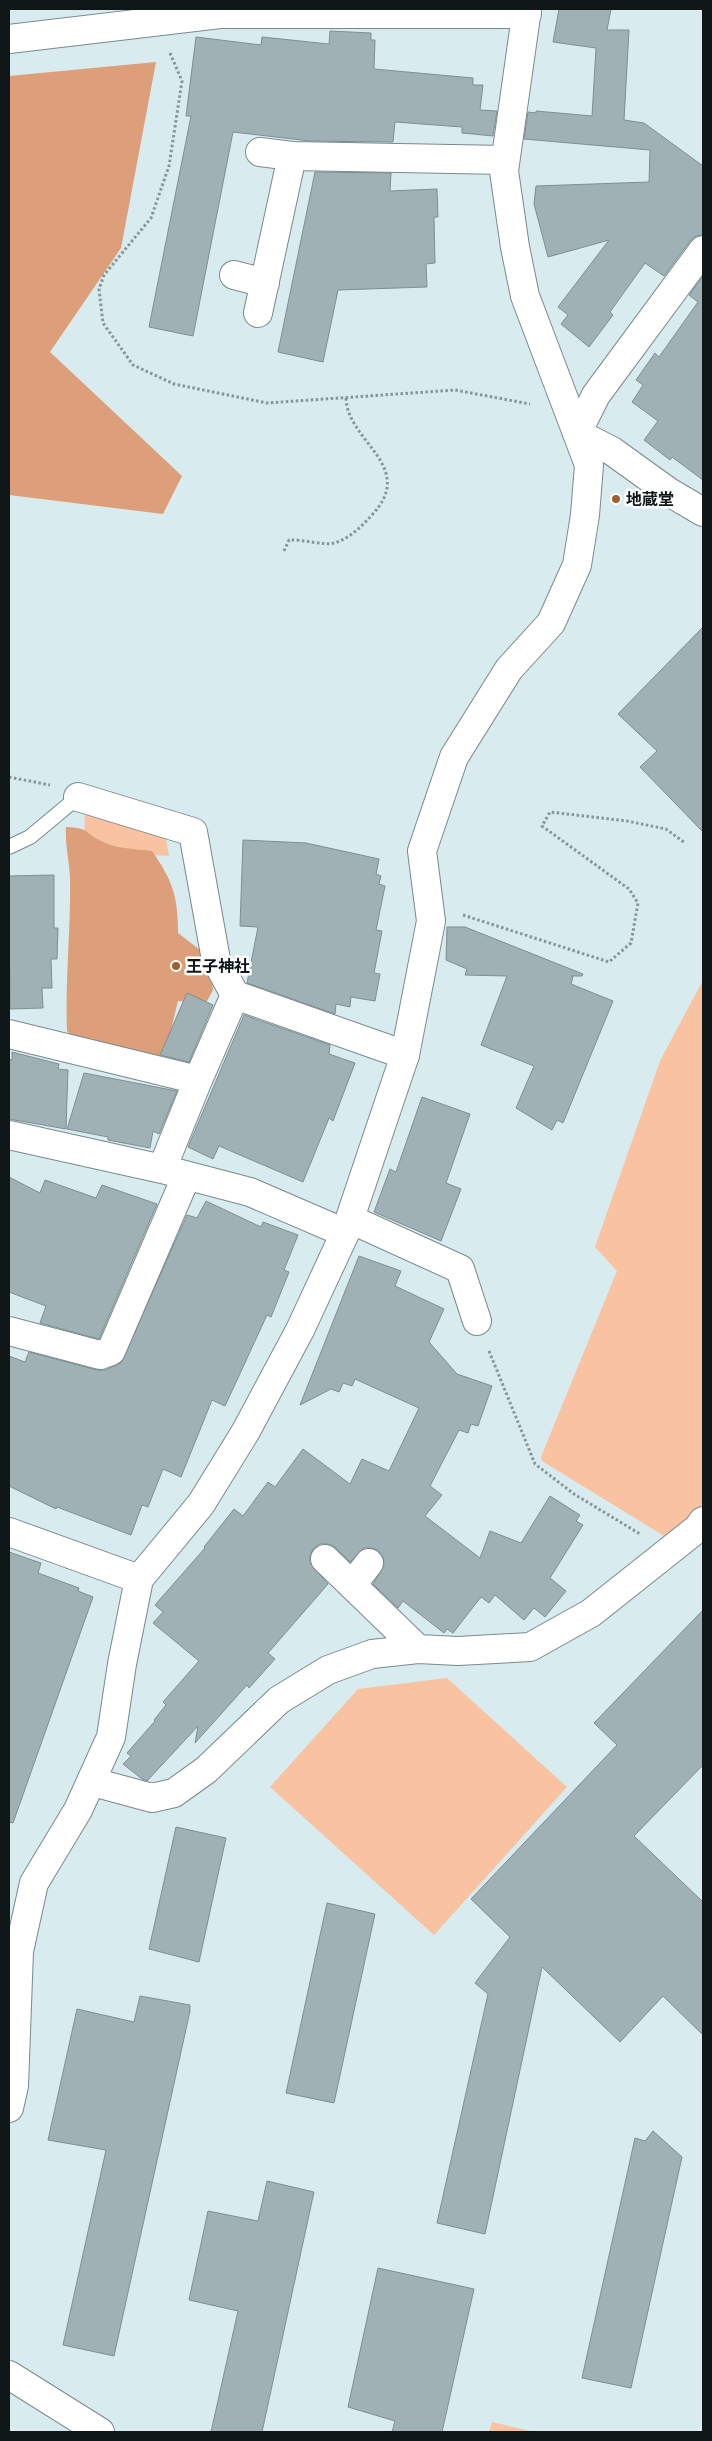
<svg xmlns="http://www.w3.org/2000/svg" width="712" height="2441" font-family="'Space Grotesk','Noto Sans JP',sans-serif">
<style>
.green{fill:#f9c2a0}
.forest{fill:#dd9f79}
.building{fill:#9fb1b5;stroke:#7e8f92}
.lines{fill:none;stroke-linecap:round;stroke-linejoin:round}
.service-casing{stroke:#798a8d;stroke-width:16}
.minor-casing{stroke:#798a8d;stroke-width:30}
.tertiary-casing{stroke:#798a8d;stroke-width:30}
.path{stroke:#879597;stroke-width:3;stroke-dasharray:2.5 2.5;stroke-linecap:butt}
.service{stroke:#fff;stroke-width:14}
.minor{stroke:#fff;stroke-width:28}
.tertiary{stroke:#fff;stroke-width:28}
.poi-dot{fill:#a25e2f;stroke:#fff;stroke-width:2}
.labels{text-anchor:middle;stroke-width:5;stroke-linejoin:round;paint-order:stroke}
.poi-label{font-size:16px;font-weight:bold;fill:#0f1617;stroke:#fff;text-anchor:start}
</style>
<rect width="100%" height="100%" fill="#d8ebee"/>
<path class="green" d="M 85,809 L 165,833 L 169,856 L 84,850 Z
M 703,980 L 703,1506 L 669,1539 L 542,1461 L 541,1457 L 617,1271 L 595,1247 L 660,1061 Z
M 447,1678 L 567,1787 L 434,1935 L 270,1787 L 358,1689 Z
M 492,2422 L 535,2432 L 489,2432 Z"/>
<path class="forest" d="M 156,62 L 121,248 L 50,352 L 182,476 L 163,514 L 9,495 L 9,76 Z
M 66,827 C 90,828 83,832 101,841 C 117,849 136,849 152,851 C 173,881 178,897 178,933 L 204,953 L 211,969 L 213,990 L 206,1003 L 178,1001 L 166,1050 L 149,1066 L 83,1047 L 67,1031 C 65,980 71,928 70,877 C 69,859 65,846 66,827 Z"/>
<path class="building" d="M 559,9 L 611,9 L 607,30 L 629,30 L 624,120 L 644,123 L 703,166 L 703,235 L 696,236 L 690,241 L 664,276 L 645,263 L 610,312 L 613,315 L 589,347 L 561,324 L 568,315 L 558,307 L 609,240 L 548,257 L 534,204 L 536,186 L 649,182 L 650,150 L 524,139 L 528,112 L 536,113 L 536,111 L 592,116 L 596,48 L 553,42 Z
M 330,31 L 371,33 L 371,40 L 375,40 L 374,69 L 473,78 L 473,85 L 483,85 L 480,110 L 497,111 L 493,136 L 462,133 L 462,127 L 395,122 L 393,142 L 310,141 L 233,132 L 193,336 L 149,327 L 191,116 L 186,116 L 196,37 L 261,45 L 262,37 L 329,44 Z
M 315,172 L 391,173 L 390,191 L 437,189 L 438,217 L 434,217 L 435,263 L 426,264 L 427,287 L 338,290 L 323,362 L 278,352 Z
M 703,276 L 703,480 L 672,457 L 670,460 L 644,440 L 658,421 L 632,402 L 643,385 L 636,380 L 655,353 L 659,357 L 698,302 L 689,295 Z
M 703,627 L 703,832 L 640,767 L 657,751 L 618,714 Z
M 243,840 L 306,843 L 379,859 L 376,874 L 381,876 L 379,884 L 385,886 L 376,930 L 382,931 L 374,973 L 380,974 L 375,1001 L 351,997 L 350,1007 L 336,1004 L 335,1014 L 247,983 L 258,927 L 240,926 Z
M 54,875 L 54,928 L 58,928 L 57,959 L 51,959 L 52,988 L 42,988 L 43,1008 L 10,1009 L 9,876 Z
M 447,927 L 465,927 L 583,974 L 582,976 L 571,976 L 573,977 L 571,984 L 613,1001 L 563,1123 L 557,1120 L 552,1130 L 516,1108 L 534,1066 L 481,1045 L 507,976 L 465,975 L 467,969 L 446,960 Z
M 187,993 L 213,1005 L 189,1062 L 160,1055 Z
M 244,1015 L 330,1045 L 329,1054 L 355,1063 L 333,1121 L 329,1118 L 303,1182 L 219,1146 L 213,1159 L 188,1147 Z
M 12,1052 L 59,1064 L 58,1069 L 68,1070 L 66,1129 L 9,1119 L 9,1059 L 12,1060 Z
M 84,1073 L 177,1091 L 159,1134 L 153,1131 L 150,1148 L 108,1140 L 108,1137 L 67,1129 Z
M 422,1097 L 470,1114 L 446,1183 L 461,1189 L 441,1241 L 374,1212 L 390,1169 L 396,1172 Z
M 9,1177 L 40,1193 L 45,1180 L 96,1198 L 102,1185 L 157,1204 L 99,1339 L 40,1323 L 46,1306 L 9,1292 Z
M 206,1201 L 261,1227 L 263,1222 L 298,1235 L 284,1270 L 289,1272 L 271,1317 L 267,1315 L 225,1406 L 212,1400 L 181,1477 L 163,1469 L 148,1507 L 142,1505 L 131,1535 L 57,1507 L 56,1509 L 9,1486 L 9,1356 L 25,1362 L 29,1352 L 97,1370 L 105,1370 L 121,1363 L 187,1215 L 197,1218 Z
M 359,1256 L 401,1271 L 395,1286 L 444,1309 L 429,1342 L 457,1374 L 492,1386 L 478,1426 L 471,1424 L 468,1433 L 459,1430 L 430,1486 L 442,1495 L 425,1516 L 480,1558 L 490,1531 L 521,1543 L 550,1496 L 580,1515 L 576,1521 L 583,1525 L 550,1578 L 566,1591 L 545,1617 L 534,1608 L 524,1620 L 495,1595 L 489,1603 L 481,1597 L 453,1633 L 447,1629 L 444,1633 L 403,1601 L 398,1608 L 373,1584 L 384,1566 L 383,1557 L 378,1550 L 371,1548 L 364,1548 L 350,1562 L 335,1547 L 328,1544 L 320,1544 L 313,1549 L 310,1556 L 310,1563 L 328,1584 L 268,1653 L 275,1659 L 249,1688 L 247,1685 L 195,1743 L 198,1726 L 147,1781 L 142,1779 L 123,1764 L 131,1756 L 127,1753 L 155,1721 L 154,1720 L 166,1705 L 163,1702 L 199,1661 L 153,1623 L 163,1612 L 155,1605 L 205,1548 L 204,1547 L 234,1509 L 243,1516 L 268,1482 L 275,1487 L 303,1449 L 350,1484 L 362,1459 L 389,1471 L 419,1408 L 355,1379 L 352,1386 L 343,1383 L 339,1392 L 331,1389 L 300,1405 Z
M 9,1552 L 41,1563 L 38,1573 L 79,1588 L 78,1591 L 93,1597 L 13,1823 L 9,1822 Z
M 703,1610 L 703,1765 L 634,1836 L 703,1902 L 703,2035 L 663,1996 L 620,2042 L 542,1967 L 485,2234 L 437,2223 L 488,1994 L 475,1983 L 510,1937 L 471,1899 L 617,1745 L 594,1723 Z
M 176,1827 L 226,1838 L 199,1962 L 149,1949 Z
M 327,1903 L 375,1914 L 334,2103 L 286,2093 Z
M 140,1996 L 190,2005 L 190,2011 L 114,2356 L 63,2345 L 106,2150 L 48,2140 L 77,2009 L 134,2022 Z
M 653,2131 L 682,2157 L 631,2388 L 582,2378 L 635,2138 L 645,2141 Z
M 267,2181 L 314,2192 L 262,2432 L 211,2432 L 238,2311 L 189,2300 L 208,2211 L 258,2221 Z
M 378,2268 L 474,2289 L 442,2432 L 392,2432 L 395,2421 L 348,2407 Z"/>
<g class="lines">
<g class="service-casing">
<path id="service" d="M 9,847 L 30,837 L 78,797"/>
</g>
<g class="minor-casing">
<path id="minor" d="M 9,39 L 220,14 L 527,14
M 260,152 L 292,156
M 703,250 L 596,395 L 577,433 L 612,451 L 669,492 L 703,512
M 234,275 L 265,283
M 258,313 L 292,156 L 505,160
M 78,797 L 193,832 L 216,960 L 235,995
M 9,1034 L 198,1080 L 162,1169
M 198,1080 L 235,995 L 405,1055
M 9,1135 L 162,1169 L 250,1192 L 345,1233
M 350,1219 L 460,1269 L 477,1321
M 9,1331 L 100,1355 L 111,1351 L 186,1177
M 9,1532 L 139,1579
M 325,1559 L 418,1649
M 352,1585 L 369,1563
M 93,1782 L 152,1798 L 174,1793 L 206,1770 L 279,1700 L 328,1670 L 372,1654 L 418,1649 L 458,1651 L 530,1647 L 591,1613 L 698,1528 L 703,1521"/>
</g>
<g class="tertiary-casing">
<path id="tertiary" d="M 9,2108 L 14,2086 L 19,1951 L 34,1883 L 78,1810 L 111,1737 L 122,1664 L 139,1579 L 201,1504 L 246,1431 L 300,1330 L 345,1233 L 405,1055 L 431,921 L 422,851 L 454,757 L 509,669 L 551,623 L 577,565 L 585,515 L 589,465 L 525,296 L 515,247 L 504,171 L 527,9
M 9,2375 L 100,2432"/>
</g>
<path class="path" d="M 170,53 L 182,81 L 169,166 L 151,218 L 104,275 L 99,289 L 103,323 L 133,365 L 174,384 L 267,403 L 455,390 L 530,404
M 284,551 L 289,540 C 302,539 325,546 334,543 C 349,539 361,527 371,516 C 419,466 346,442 346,397
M 9,777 L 50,785
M 463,915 L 609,962 L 631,943 L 638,903 L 629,889 L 542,826 L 550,812 L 627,821 L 666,829 L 685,843
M 489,1351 L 535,1464 L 574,1494 L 640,1534"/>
<use href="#service" class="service"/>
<use href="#minor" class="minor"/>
<use href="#tertiary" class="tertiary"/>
</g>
<g class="poi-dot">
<circle cx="616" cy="499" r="5"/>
<circle cx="176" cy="966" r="5"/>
</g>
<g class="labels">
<g class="poi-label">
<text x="626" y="505">地蔵堂</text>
<text x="186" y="972">王子神社</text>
</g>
</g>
<rect width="712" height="2441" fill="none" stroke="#0f1617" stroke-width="20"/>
</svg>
